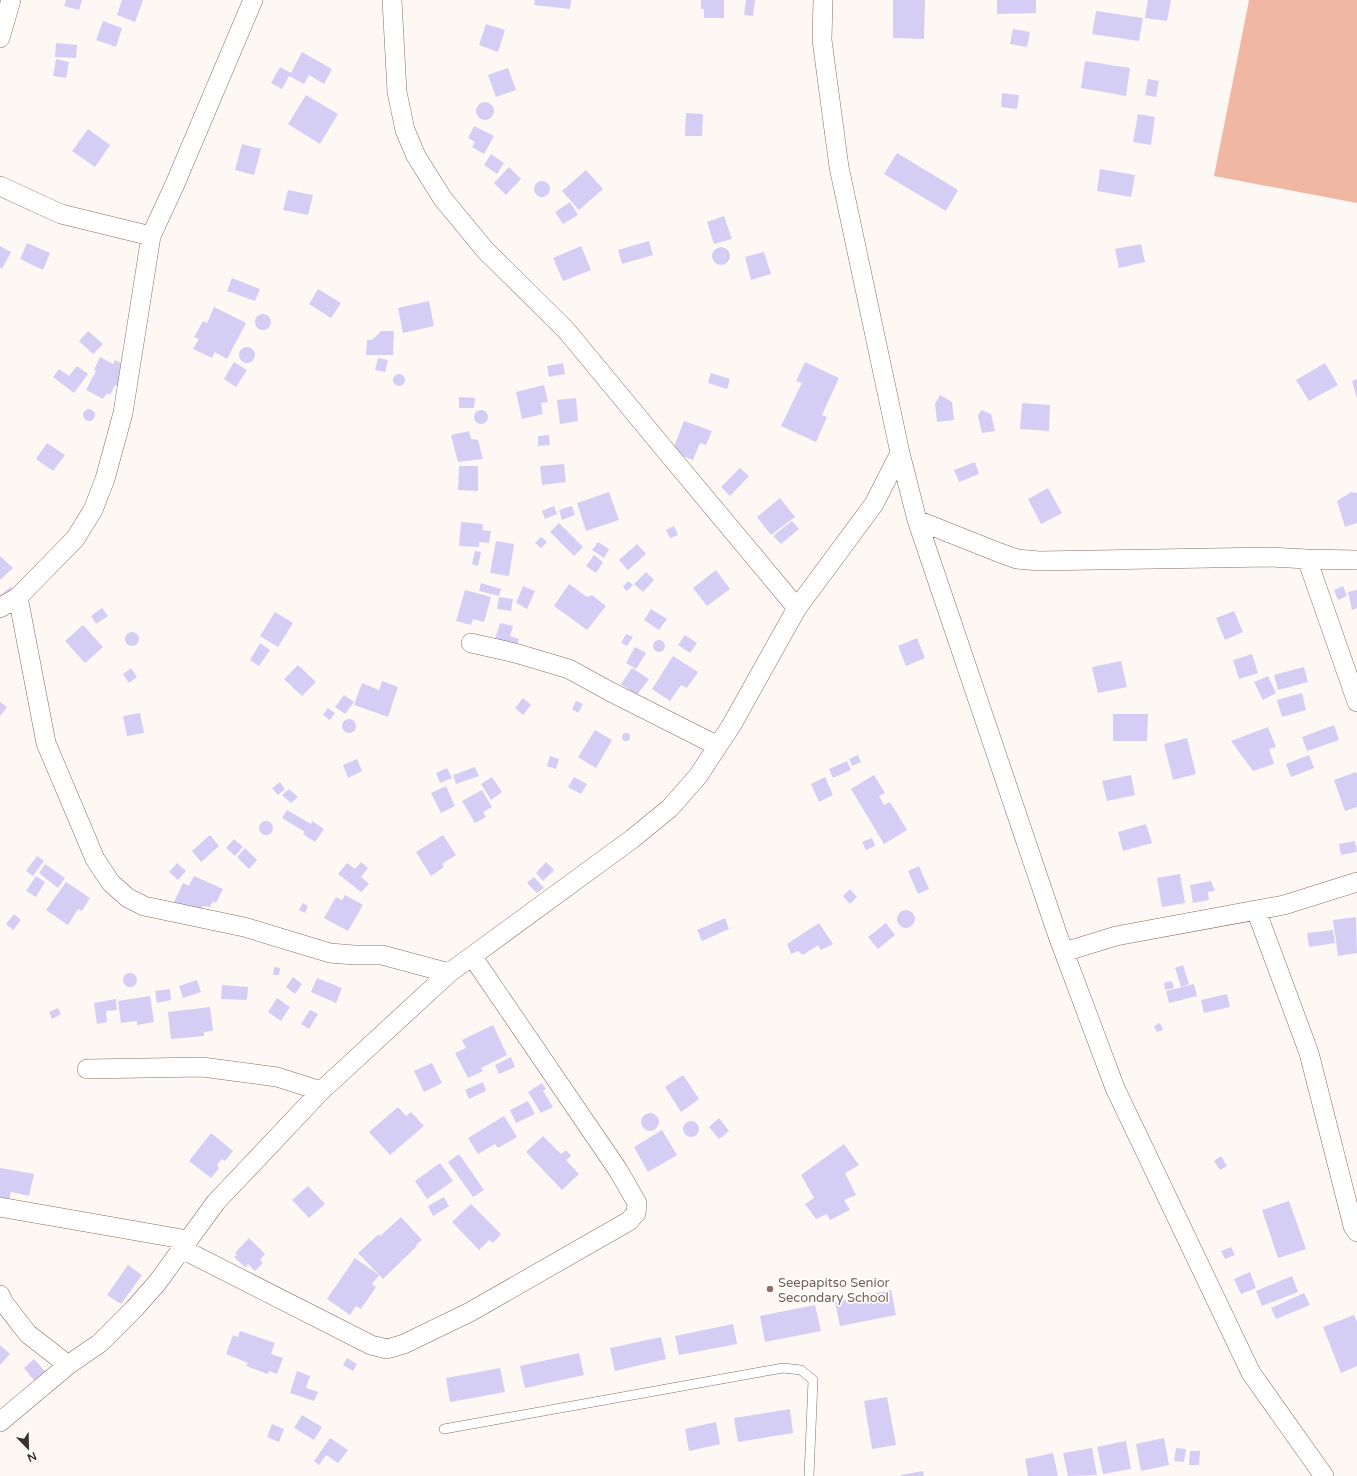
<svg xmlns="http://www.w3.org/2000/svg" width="1357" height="1476" font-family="'Varela Round',sans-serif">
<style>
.green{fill:#f0b8a2}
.building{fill:#d4cef4}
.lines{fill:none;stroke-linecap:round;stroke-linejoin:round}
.service-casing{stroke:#866d63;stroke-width:10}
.minor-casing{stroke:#866d63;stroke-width:20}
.service{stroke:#fff;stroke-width:9}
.minor{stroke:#fff;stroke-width:19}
.education-dot{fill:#8d6e63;stroke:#fff;stroke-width:1.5}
.labels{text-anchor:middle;stroke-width:3.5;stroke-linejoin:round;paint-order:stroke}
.education-label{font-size:13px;fill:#785e54;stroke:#fff;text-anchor:start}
</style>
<rect width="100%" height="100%" fill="#fef8f5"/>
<path class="green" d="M 1249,0 L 1357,0 L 1357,203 L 1214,176 Z"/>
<path class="building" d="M 66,0 L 82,0 L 79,10 L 64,6 Z
M 122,0 L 143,0 L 135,22 L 117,15 Z
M 535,0 L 571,0 L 570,9 L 534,5 Z
M 701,0 L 724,0 L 724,18 L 704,18 L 704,9 L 701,9 Z
M 746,0 L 755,0 L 753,16 L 744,15 Z
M 893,0 L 925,0 L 924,39 L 893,38 Z
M 997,0 L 1036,0 L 1036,13 L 997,14 Z
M 1148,0 L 1171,0 L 1167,21 L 1145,18 Z
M 1096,11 L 1143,18 L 1139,41 L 1092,34 Z
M 103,21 L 122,28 L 116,47 L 96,40 Z
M 486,24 L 505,30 L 498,52 L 479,45 Z
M 1013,29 L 1030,32 L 1027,47 L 1010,44 Z
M 56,43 L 77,45 L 76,58 L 55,57 Z
M 302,52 L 332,69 L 324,84 L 309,75 L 304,84 L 289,76 L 282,89 L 271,83 L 280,67 L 291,73 Z
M 56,59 L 69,62 L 66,78 L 53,76 Z
M 1085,61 L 1130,68 L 1126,96 L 1081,88 Z
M 508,68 L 516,90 L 496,97 L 488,75 Z
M 1148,79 L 1159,81 L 1156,97 L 1145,95 Z
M 1002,93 L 1019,95 L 1017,109 L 1001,107 Z
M 306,95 L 338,114 L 320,144 L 288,124 Z
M476 111a9 9 0 1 1 18 0a9 9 0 1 1-18 0Z
M 686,113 L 703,114 L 702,136 L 685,136 Z
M 1138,114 L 1155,117 L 1151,145 L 1133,142 Z
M 474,126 L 494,136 L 484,154 L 472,147 L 475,142 L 468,138 Z
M 88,129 L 110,145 L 95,167 L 72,151 Z
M 242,144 L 261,149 L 254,175 L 235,170 Z
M 897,153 L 958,190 L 946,211 L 884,174 Z
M 491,154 L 504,163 L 497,174 L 484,165 Z
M 509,167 L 521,179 L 506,195 L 494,183 Z
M 1100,169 L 1135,175 L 1131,197 L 1097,191 Z
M 586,170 L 603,189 L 579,210 L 562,191 Z
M534 189a8 8 0 1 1 16 0a8 8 0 1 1-16 0Z
M 288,190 L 313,195 L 308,215 L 283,210 Z
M 570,202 L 578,215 L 563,224 L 555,212 Z
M 724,216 L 732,239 L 714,244 L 707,222 Z
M 649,241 L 653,255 L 622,264 L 618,250 Z
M 27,243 L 50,253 L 43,270 L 20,259 Z
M 1141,244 L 1145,262 L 1119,268 L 1115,249 Z
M 0,246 L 11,252 L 2,269 L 0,267 Z
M 581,246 L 591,270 L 563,281 L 553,258 Z
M712 256a9 9 0 1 1 18 0a9 9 0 1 1-18 0Z
M 764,252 L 771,274 L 751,280 L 745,257 Z
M 232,278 L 260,289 L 255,301 L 227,291 Z
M 318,289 L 341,303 L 331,318 L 309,304 Z
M 429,301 L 434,326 L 403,333 L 398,308 Z
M 214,307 L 246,323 L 227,359 L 215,352 L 212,358 L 193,349 L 199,339 L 194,337 L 203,321 L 207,323 Z
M255 322a8 8 0 1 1 16 0a8 8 0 1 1-16 0Z
M 88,331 L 103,344 L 93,354 L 79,341 Z
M 381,331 L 394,331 L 393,355 L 366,355 L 367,340 L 372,340 Z
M239 355a8 8 0 1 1 16 0a8 8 0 1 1-16 0Z
M 100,357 L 113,364 L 115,360 L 127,366 L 117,386 L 115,385 L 110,395 L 107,393 L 103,399 L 86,390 L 96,371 L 94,370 Z
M 378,358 L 388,360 L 385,372 L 375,370 Z
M 234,362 L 247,370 L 236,387 L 224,379 Z
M 805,362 L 839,378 L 822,415 L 827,417 L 816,442 L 781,426 L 802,383 L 796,381 Z
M 563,363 L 565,374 L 549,377 L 547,366 Z
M 1325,363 L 1338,385 L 1309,401 L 1296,380 Z
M 77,366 L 88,374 L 74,393 L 53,377 L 59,369 L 69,376 Z
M 711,373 L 730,379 L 727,389 L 708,383 Z
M393 380a6 6 0 1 1 12 0a6 6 0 1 1-12 0Z
M 1357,379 L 1357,399 L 1352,381 Z
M 544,385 L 548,402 L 541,403 L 543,414 L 522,419 L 516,392 Z
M 940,395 L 952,402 L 954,420 L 937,422 L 935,404 Z
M 459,397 L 475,398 L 474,408 L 459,408 Z
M 576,398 L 578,421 L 560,424 L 557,400 Z
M 1022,403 L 1050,405 L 1049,431 L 1020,429 Z
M83 415a6 6 0 1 1 12 0a6 6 0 1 1-12 0Z
M 981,410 L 991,414 L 995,431 L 982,433 L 978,416 Z
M474 417a7 7 0 1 1 14 0a7 7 0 1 1-14 0Z
M 684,421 L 712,431 L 706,445 L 700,443 L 693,460 L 672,452 Z
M 469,431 L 471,439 L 478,440 L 483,459 L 458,462 L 451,435 Z
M 549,435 L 550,445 L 538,446 L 538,436 Z
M 47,443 L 65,455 L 53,471 L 36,459 Z
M 975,462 L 979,474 L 959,482 L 954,470 Z
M 564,464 L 566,482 L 542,485 L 540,466 Z
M 459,466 L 478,466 L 478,491 L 458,490 Z
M 740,468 L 749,476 L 730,496 L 721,487 Z
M 1048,488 L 1062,513 L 1041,524 L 1028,499 Z
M 609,492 L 619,520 L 586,531 L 577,503 Z
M 1351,492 L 1357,493 L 1357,523 L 1345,527 L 1337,501 Z
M 780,498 L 795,517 L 771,535 L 757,517 Z
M 554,506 L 557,514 L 545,519 L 542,511 Z
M 572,506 L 575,515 L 562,520 L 559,510 Z
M 792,521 L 799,529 L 781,544 L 773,536 Z
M 461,522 L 483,524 L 482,530 L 491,531 L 489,543 L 479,542 L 479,547 L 459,546 Z
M 559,523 L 583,547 L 574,556 L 550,532 Z
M 674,526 L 678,535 L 670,538 L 666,530 Z
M 541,537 L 547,542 L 541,548 L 535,543 Z
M 496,541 L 514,544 L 509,576 L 490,573 Z
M 598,542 L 609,549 L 604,558 L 592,550 Z
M 637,544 L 646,554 L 628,570 L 619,560 Z
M 475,551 L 481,552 L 478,566 L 472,564 Z
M 594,555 L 603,562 L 596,573 L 586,566 Z
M 0,556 L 13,568 L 0,580 Z
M 716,570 L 730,589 L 707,606 L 693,588 Z
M 646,572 L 654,580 L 643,592 L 634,584 Z
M 628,581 L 633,585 L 627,591 L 623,587 Z
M 481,583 L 501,589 L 499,596 L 479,591 Z
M 569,584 L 587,597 L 592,595 L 606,606 L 587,630 L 554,606 Z
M 523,586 L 535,591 L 527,609 L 516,603 Z
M 1343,586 L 1347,596 L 1338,600 L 1334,590 Z
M 11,587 L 16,594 L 0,605 L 0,595 Z
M 465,590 L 491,597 L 484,622 L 473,619 L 471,625 L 456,621 Z
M 1357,590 L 1357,608 L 1352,610 L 1348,592 Z
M 499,597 L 513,599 L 511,611 L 497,609 Z
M 102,608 L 108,616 L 96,624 L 91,616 Z
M 651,609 L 667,619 L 659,630 L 644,620 Z
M 1234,611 L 1243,632 L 1225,640 L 1216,618 Z
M 275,612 L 293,623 L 278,647 L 260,636 Z
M 500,623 L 513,626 L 510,636 L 519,639 L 515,651 L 493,645 Z
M 83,625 L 103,647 L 85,663 L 65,641 Z
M125 639a7 7 0 1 1 14 0a7 7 0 1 1-14 0Z
M 626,634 L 633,637 L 627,646 L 621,643 Z
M 685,635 L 697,643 L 690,653 L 678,645 Z
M 917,638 L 925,658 L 906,666 L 898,646 Z
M653 646a6 6 0 1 1 12 0a6 6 0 1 1-12 0Z
M 260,643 L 270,650 L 259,666 L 250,660 Z
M 635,647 L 646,653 L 636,669 L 626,663 Z
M 1252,654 L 1258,673 L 1239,679 L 1233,660 Z
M 673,656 L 698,672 L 687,688 L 681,685 L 670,701 L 652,689 Z
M 1121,661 L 1127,687 L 1098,693 L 1092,667 Z
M 298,665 L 316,682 L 302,696 L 284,679 Z
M 1304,667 L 1308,682 L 1278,690 L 1274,675 Z
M 131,668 L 137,677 L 129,683 L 123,674 Z
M 632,668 L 649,679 L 637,695 L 621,684 Z
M 1268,676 L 1276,693 L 1263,700 L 1254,682 Z
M 382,681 L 398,687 L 388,717 L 354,705 L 362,683 L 379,690 Z
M 1302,693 L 1306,710 L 1282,717 L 1277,700 Z
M 344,695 L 354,702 L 345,714 L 335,707 Z
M 523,698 L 531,705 L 523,715 L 515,708 Z
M 576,701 L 583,704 L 578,713 L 572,709 Z
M 0,702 L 7,707 L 0,716 Z
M 328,708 L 335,713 L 330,720 L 323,715 Z
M 140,713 L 144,733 L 127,736 L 123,716 Z
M 1113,714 L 1148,714 L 1147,741 L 1113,741 Z
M342 726a7 7 0 1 1 14 0a7 7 0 1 1-14 0Z
M 1334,725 L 1339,740 L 1307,751 L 1302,737 Z
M 1268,727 L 1276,747 L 1269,749 L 1274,764 L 1253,771 L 1231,741 Z
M 595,730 L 612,740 L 596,768 L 578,757 Z
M622 737a4 4 0 1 1 8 0a4 4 0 1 1-8 0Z
M 1187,738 L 1196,774 L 1173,780 L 1164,744 Z
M 858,755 L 861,762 L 852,766 L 849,759 Z
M 1309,755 L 1314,768 L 1291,777 L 1286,764 Z
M 550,756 L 559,759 L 556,769 L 547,766 Z
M 357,759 L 362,771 L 348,778 L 343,765 Z
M 847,761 L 851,770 L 833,778 L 829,769 Z
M 475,767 L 479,776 L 456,784 L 453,775 Z
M 447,768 L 452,778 L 440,783 L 436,773 Z
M 1356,772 L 1357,775 L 1357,807 L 1345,811 L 1334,780 Z
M 874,775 L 885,793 L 879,796 L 884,805 L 890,802 L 907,830 L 884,844 L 851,789 Z
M 1131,775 L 1135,795 L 1107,801 L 1102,781 Z
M 492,777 L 502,792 L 491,800 L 481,784 Z
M 574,777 L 587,784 L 581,794 L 568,787 Z
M 825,777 L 833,795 L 819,802 L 811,784 Z
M 280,782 L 285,789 L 278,795 L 272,788 Z
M 446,786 L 455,806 L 441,813 L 431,793 Z
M 289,789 L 298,797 L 291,803 L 282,795 Z
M 482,790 L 492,807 L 483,812 L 486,817 L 475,823 L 462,801 Z
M 287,810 L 311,824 L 312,821 L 324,829 L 315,842 L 303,834 L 305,832 L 282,818 Z
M259 828a7 7 0 1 1 14 0a7 7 0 1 1-14 0Z
M 1146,824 L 1152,843 L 1123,851 L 1118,832 Z
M 210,835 L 219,846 L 201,862 L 192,851 Z
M 443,835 L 456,855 L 442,864 L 444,867 L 431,876 L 416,852 Z
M 872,838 L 875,846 L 866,850 L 862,842 Z
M 234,839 L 243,847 L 235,856 L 226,848 Z
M 1355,841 L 1357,852 L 1341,855 L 1339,844 Z
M 245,848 L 257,860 L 249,869 L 237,857 Z
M 37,856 L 44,861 L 33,876 L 26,871 Z
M 361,862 L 368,868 L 361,877 L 369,884 L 361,892 L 338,874 L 347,863 L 355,869 Z
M 546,862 L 554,870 L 543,881 L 536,873 Z
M 177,863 L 186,871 L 178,880 L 169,872 Z
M 45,864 L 65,878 L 58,888 L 39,873 Z
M 919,866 L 929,889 L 918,894 L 908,871 Z
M 1180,874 L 1185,903 L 1162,907 L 1157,878 Z
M 36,876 L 45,882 L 36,897 L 26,891 Z
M 194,876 L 223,889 L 216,903 L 213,901 L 210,907 L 203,906 L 198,916 L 173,904 L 183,883 L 189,886 Z
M 534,877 L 544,888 L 537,893 L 527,883 Z
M 1211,881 L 1215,891 L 1208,892 L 1209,900 L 1193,903 L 1190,885 Z
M 66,882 L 90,898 L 82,911 L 78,909 L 68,925 L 46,910 Z
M 850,889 L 857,897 L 850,904 L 843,896 Z
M 345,895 L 363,905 L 348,931 L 324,918 L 336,897 L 342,900 Z
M 303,903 L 308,906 L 305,913 L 299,910 Z
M897 919a9 9 0 1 1 18 0a9 9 0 1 1-18 0Z
M 14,914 L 21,920 L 13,930 L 6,924 Z
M 1356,917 L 1357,953 L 1338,956 L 1333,920 Z
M 725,918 L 729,929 L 702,941 L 697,930 Z
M 819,923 L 833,944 L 821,950 L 818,945 L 803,955 L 798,951 L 791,954 L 787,944 Z
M 886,923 L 895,935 L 878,949 L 868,937 Z
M 1333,930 L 1335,943 L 1309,947 L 1307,933 Z
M 1183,965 L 1189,984 L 1181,987 L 1175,968 Z
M 274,967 L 280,968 L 279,975 L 273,975 Z
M123 980a7 7 0 1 1 14 0a7 7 0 1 1-14 0Z
M 293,977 L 302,984 L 295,994 L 286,987 Z
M 317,978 L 342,988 L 336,1003 L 311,992 Z
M 197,980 L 201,992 L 183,998 L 179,986 Z
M 1172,981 L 1174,988 L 1165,990 L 1164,983 Z
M 1194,984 L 1197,996 L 1169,1003 L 1166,991 Z
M 222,985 L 248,987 L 247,1000 L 221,999 Z
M 170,989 L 171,1000 L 157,1003 L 155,991 Z
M 1227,994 L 1230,1007 L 1204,1013 L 1201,1000 Z
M 150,996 L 154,1022 L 137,1025 L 137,1021 L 121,1023 L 118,1001 Z
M 277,998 L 290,1007 L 281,1021 L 268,1012 Z
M 116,999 L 117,1010 L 106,1011 L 107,1022 L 97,1024 L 94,1003 Z
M 210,1007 L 213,1031 L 204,1032 L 204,1036 L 171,1039 L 168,1012 Z
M 58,1008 L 61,1014 L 52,1019 L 49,1012 Z
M 310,1010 L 318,1014 L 309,1029 L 301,1024 Z
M 1160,1023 L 1163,1030 L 1157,1032 L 1154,1026 Z
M 493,1025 L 507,1055 L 481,1068 L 483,1071 L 468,1078 L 455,1053 L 466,1048 L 462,1040 Z
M 511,1057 L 515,1067 L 499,1074 L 495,1065 Z
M 432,1063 L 442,1083 L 424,1092 L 414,1071 Z
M 683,1075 L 699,1099 L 681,1112 L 665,1087 Z
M 483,1082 L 486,1091 L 469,1099 L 465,1090 Z
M 542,1083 L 546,1089 L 543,1091 L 553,1107 L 541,1113 L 528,1092 Z
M 528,1101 L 535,1114 L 516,1123 L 510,1110 Z
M 398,1107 L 406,1116 L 411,1112 L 424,1126 L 390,1155 L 369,1132 Z
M641 1122a9 9 0 1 1 18 0a9 9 0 1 1-18 0Z
M 504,1116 L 517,1137 L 498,1148 L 495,1144 L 478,1154 L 468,1138 Z
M 719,1118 L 729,1131 L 719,1139 L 709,1127 Z
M683 1129a8 8 0 1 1 16 0a8 8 0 1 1-16 0Z
M 662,1130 L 677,1155 L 648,1172 L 634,1147 Z
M 211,1133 L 233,1151 L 225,1161 L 222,1159 L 217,1165 L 219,1168 L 211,1178 L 189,1161 Z
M 543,1136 L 561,1154 L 566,1150 L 571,1156 L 566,1160 L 579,1174 L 562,1190 L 526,1152 Z
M 844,1144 L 859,1165 L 845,1173 L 856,1195 L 844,1200 L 850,1210 L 830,1220 L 827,1214 L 816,1219 L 805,1204 L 814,1198 L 801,1175 Z
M 459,1154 L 484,1190 L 473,1197 L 448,1162 Z
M 1221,1156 L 1227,1166 L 1220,1170 L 1214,1161 Z
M 440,1163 L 453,1181 L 427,1199 L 415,1181 Z
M 0,1168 L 34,1174 L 29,1196 L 11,1192 L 9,1199 L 0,1197 Z
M 308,1186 L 325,1204 L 309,1218 L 292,1200 Z
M 444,1197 L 449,1206 L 433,1216 L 428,1206 Z
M 1289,1201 L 1306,1249 L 1278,1258 L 1262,1210 Z
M 471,1204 L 501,1234 L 493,1243 L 489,1240 L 479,1250 L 452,1222 Z
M 401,1217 L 422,1240 L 416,1245 L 417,1246 L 383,1279 L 358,1253 L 379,1234 L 380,1236 Z
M 249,1238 L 265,1254 L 260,1260 L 263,1263 L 255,1271 L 248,1264 L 245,1267 L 234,1257 L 237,1255 L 235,1253 Z
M 1231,1247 L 1235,1255 L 1225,1259 L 1221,1251 Z
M 355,1258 L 379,1275 L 372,1284 L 376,1287 L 361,1309 L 356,1306 L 350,1315 L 327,1299 Z
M 128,1265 L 142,1275 L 121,1304 L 107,1295 Z
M 1250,1272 L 1256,1288 L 1241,1294 L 1234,1279 Z
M 1292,1276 L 1298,1292 L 1262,1306 L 1256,1291 Z
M 891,1290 L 896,1315 L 840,1326 L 835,1302 Z
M 1304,1293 L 1310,1305 L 1276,1319 L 1271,1308 Z
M 815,1305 L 821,1331 L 765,1342 L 760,1316 Z
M 1354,1315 L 1357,1322 L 1357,1366 L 1341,1373 L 1323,1327 Z
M 733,1324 L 737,1344 L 679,1355 L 675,1336 Z
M 240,1331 L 275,1343 L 271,1354 L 283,1358 L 277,1374 L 269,1371 L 268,1374 L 246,1366 L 248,1363 L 226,1354 L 233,1335 L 238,1337 Z
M 661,1337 L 666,1359 L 615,1371 L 610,1348 Z
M 0,1345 L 10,1354 L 0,1365 Z
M 579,1353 L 584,1375 L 525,1388 L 520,1366 Z
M 347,1358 L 357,1364 L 353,1371 L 343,1365 Z
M 34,1359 L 49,1376 L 38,1385 L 24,1368 Z
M 500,1368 L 505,1392 L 450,1402 L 446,1378 Z
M 297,1371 L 310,1376 L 306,1388 L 318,1392 L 314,1401 L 290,1393 Z
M 887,1397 L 896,1445 L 872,1449 L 864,1401 Z
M 790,1409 L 793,1433 L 738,1442 L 734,1418 Z
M 302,1415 L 322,1427 L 314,1440 L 294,1428 Z
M 716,1422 L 720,1444 L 689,1451 L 685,1429 Z
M 272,1424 L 284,1429 L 279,1442 L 267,1437 Z
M 330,1438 L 348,1450 L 338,1463 L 326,1455 L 319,1465 L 314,1461 Z
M 1164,1438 L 1169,1465 L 1141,1471 L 1136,1444 Z
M 1126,1441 L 1131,1469 L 1103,1474 L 1097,1447 Z
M 1092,1448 L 1097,1475 L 1068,1476 L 1063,1453 Z
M 1176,1448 L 1186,1449 L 1184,1462 L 1174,1461 Z
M 1190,1451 L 1200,1451 L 1199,1465 L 1189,1465 Z
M 1053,1453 L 1058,1476 L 1028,1476 L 1025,1459 Z
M 923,1471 L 924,1476 L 901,1476 L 901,1475 Z"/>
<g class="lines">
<g class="service-casing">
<path id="service" d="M 444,1429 L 783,1368 L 801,1370 L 813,1380 L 809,1476"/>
</g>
<g class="minor-casing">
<path id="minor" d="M 392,0 L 397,92 L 405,130 L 416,156 L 443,199 L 486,251 L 566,330 L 666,451 L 797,608
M 823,0 L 822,40 L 839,167 L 900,453 L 917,520 L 1058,936 L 1115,1088 L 1251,1373 L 1324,1476
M 0,38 L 11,0
M 0,186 L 61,214 L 151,236 L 175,184 L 253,0
M 917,520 L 1000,553 L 1017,559 L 1039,561 L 1269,557 L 1307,559 L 1357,560
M 1307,559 L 1357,702
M 18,597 L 46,743 L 95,859 L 111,883 L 128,898 L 144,906 L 244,927 L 330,953 L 354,955 L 382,955 L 449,973
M 0,608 L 18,597 L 75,539 L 93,510 L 105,479 L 123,413 L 151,236
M 471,643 L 515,653 L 569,669 L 609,691 L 718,746
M 1256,910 L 1309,1053 L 1353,1226 L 1357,1232
M 1064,952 L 1116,936 L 1284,905 L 1357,882
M 87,1069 L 202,1067 L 277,1077 L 321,1091
M 0,1207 L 188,1240
M 182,1249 L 371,1345 L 387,1349 L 404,1344 L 470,1312 L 629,1221 L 636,1213 L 637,1203 L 618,1170 L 472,956
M 0,1295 L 4,1303 L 28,1334 L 68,1365
M 0,1422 L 68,1365 L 100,1343 L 134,1309 L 157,1283 L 216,1202 L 321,1091 L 449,973 L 632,839 L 670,808 L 698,776 L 731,726 L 797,608 L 874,504 L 900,453"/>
</g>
<use href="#service" class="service"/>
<use href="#minor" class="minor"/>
</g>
<circle class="education-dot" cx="770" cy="1289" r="4"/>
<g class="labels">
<g class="education-label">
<text x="778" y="1287">Seepapitso Senior<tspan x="778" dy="15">Secondary School</tspan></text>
</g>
</g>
<g transform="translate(28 1448) rotate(157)" stroke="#ffffff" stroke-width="3" paint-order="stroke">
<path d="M0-3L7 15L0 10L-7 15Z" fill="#3b302c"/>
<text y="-6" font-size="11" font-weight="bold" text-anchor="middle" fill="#3b302c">N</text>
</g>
</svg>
